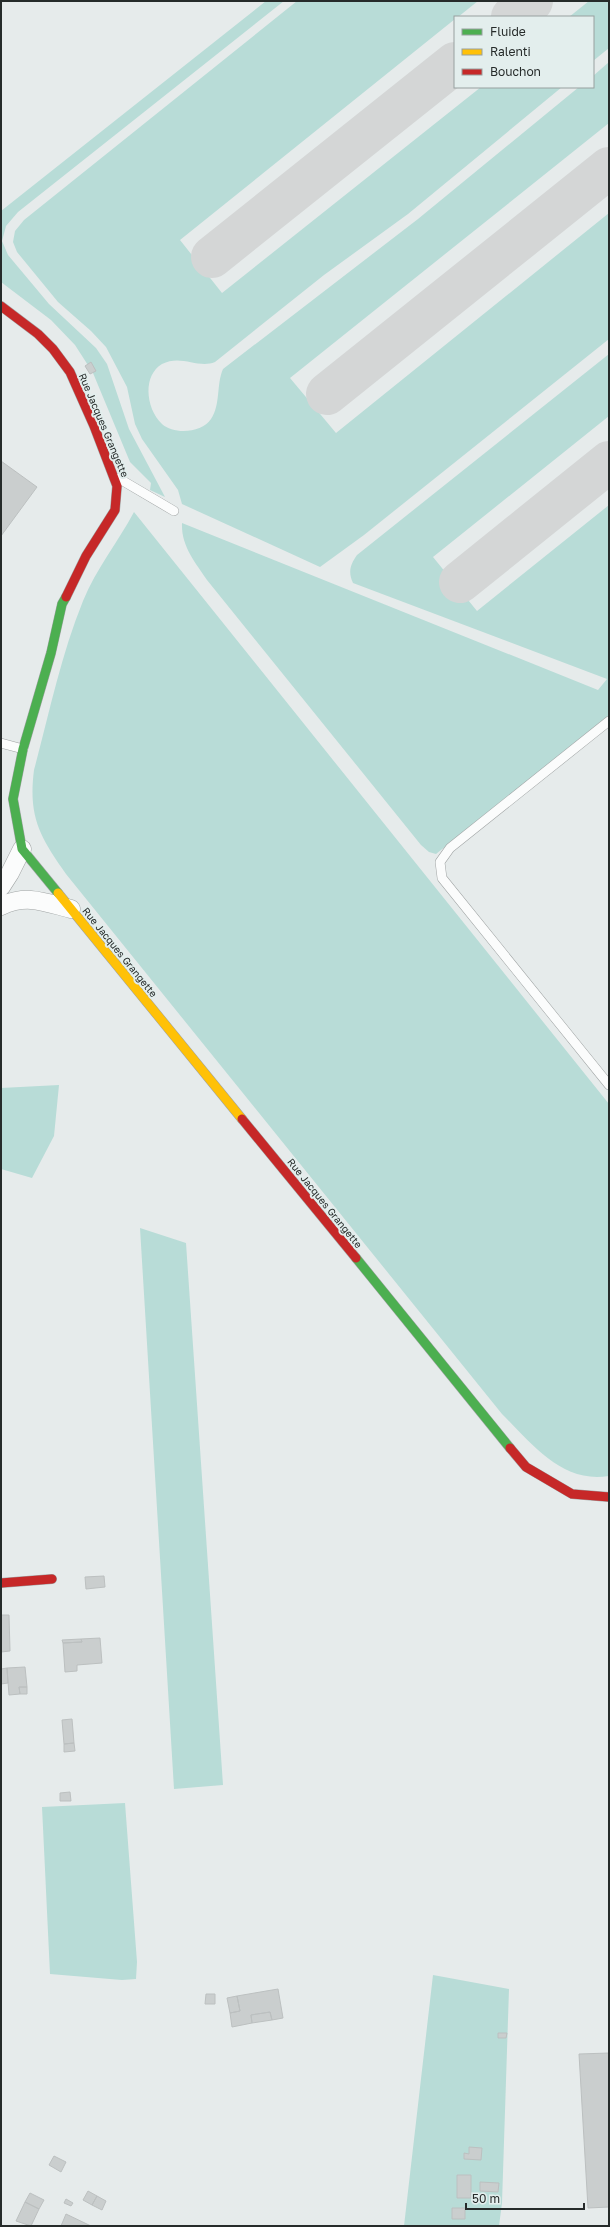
<svg xmlns="http://www.w3.org/2000/svg" width="610" height="2227" font-family="'Golos Text',sans-serif">
<style>
.green{fill:#b8dcd7}
.lines{fill:none;stroke-linecap:round;stroke-linejoin:round}
.taxiway{stroke:#d4d6d6;stroke-width:42}
.building{fill:#cacece;stroke:#bcc0c0}
.lane-casing{stroke:#a0a4a4;stroke-width:10}
.street-casing{stroke:#a0a4a4;stroke-width:19}
.fast-casing{stroke:#a0a4a4;stroke-width:10}
.slow-casing{stroke:#a0a4a4;stroke-width:10}
.jam-casing{stroke:#a0a4a4;stroke-width:10}
.lane{stroke:#fbfcfc;stroke-width:9}
.street{stroke:#fbfcfc;stroke-width:18}
.fast{stroke:#4caf50;stroke-width:9}
.slow{stroke:#ffc107;stroke-width:9}
.jam{stroke:#c62828;stroke-width:9}
.labels{text-anchor:middle;stroke-width:4;stroke-linejoin:round;paint-order:stroke}
.street-label{font-size:10px;fill:#262b2a;stroke:#e3eeed}
</style>
<rect width="100%" height="100%" fill="#e6ebeb"/>
<path class="green" d="M 266,1 L 284,1 L 18,212 L 6,226 L 2,241 L 8,255 L 49,304 L 96,348 L 107,364 L 129,429 L 165,497 L 150,490 L 151,483 L 130,462 L 93,373 L 75,345 L 51,320 L 1,282 L 1,211 Z
M 297,1 L 478,1 L 458,17 L 455,17 L 455,19 L 180,240 L 222,293 L 481,87 L 562,87 L 408,214 L 324,275 L 215,362 C 198,369 181,354 162,364 C 142,376 146,409 162,424 C 174,435 202,433 211,419 C 221,404 216,385 223,369 L 418,219 L 579,87 L 593,87 L 593,76 L 609,62 L 609,123 L 290,378 L 336,433 L 609,213 L 609,339 L 364,535 L 320,567 L 182,504 L 178,490 L 142,439 L 135,424 L 127,387 L 106,347 L 91,331 L 58,302 L 17,252 L 13,242 L 15,231 L 24,220 Z
M 589,1 L 609,1 L 609,48 L 593,61 L 593,17 L 569,17 Z
M 609,354 L 609,416 L 433,557 L 477,611 L 609,505 L 609,715 L 436,854 L 429,852 L 421,845 L 207,580 C 195,562 181,546 182,523 L 598,690 L 607,679 L 353,583 C 348,572 350,565 357,555 Z
M 134,512 L 609,1104 L 609,1476 C 562,1484 532,1444 502,1414 L 66,874 C 40,837 28,817 34,770 C 49,714 61,655 83,601 C 96,569 118,542 134,512 Z
M 59,1085 L 54,1136 L 32,1178 L 1,1169 L 1,1088 Z
M 140,1228 L 186,1243 L 223,1785 L 174,1789 Z
M 125,1803 L 137,1962 L 136,1979 L 122,1980 L 50,1974 L 42,1807 Z
M 433,1975 L 509,1989 L 502,2203 L 499,2226 L 404,2226 Z"/>
<g class="lines">
<path class="taxiway" d="M 512,17 L 532,1
M 212,257 L 455,63
M 327,394 L 609,168
M 460,582 L 609,462"/>
</g>
<path class="building" d="M 91,362 L 96,371 L 90,374 L 85,366 Z
M 1,461 L 37,487 L 1,536 Z
M 104,1576 L 105,1587 L 86,1589 L 85,1577 Z
M 1,1615 L 9,1615 L 10,1651 L 1,1652 Z
M 100,1638 L 102,1663 L 77,1665 L 77,1671 L 65,1672 L 63,1643 L 82,1642 L 81,1639 Z
M 81,1639 L 82,1642 L 63,1643 L 62,1640 Z
M 25,1667 L 27,1687 L 19,1687 L 20,1694 L 9,1695 L 7,1668 Z
M 7,1668 L 8,1683 L 1,1684 L 1,1669 Z
M 19,1687 L 27,1687 L 27,1694 L 20,1694 Z
M 72,1719 L 74,1743 L 64,1744 L 62,1720 Z
M 74,1743 L 75,1751 L 64,1752 L 64,1744 Z
M 70,1792 L 71,1801 L 60,1801 L 60,1793 Z
M 278,1989 L 283,2018 L 272,2020 L 270,2012 L 251,2015 L 252,2023 L 232,2027 L 230,2013 L 240,2011 L 237,1996 Z
M 206,1994 L 215,1994 L 215,2004 L 205,2004 Z
M 237,1996 L 240,2011 L 230,2013 L 227,1998 Z
M 270,2012 L 272,2020 L 252,2023 L 251,2015 Z
M 498,2033 L 507,2033 L 506,2038 L 498,2038 Z
M 609,2053 L 609,2207 L 588,2208 L 579,2054 Z
M 469,2147 L 482,2148 L 481,2160 L 464,2159 L 464,2153 L 469,2154 Z
M 54,2156 L 66,2162 L 61,2172 L 49,2165 Z
M 457,2175 L 471,2175 L 471,2198 L 457,2198 Z
M 480,2182 L 499,2183 L 498,2192 L 480,2191 Z
M 88,2191 L 97,2196 L 92,2205 L 83,2200 Z
M 30,2193 L 44,2200 L 39,2209 L 25,2202 Z
M 97,2196 L 106,2201 L 102,2210 L 92,2205 Z
M 66,2199 L 73,2203 L 71,2206 L 64,2203 Z
M 25,2202 L 39,2209 L 31,2226 L 16,2221 Z
M 452,2208 L 465,2208 L 465,2219 L 452,2219 Z
M 66,2214 L 91,2226 L 61,2226 Z"/>
<g class="lines">
<g class="lane-casing">
<path id="lane" d="M 118,478 L 174,511
M 609,721 L 450,848 L 440,862 L 442,878 L 609,1085
M 1,743 L 23,749"/>
</g>
<g class="street-casing">
<path id="street" d="M 1,887 L 10,873 L 22,849
M 1,906 C 27,894 44,902 71,909"/>
</g>
<g class="fast-casing">
<path id="fast" d="M 58,893 L 22,849 L 13,799 L 23,749 L 51,653 L 62,604 L 66,597
M 356,1258 L 510,1448"/>
</g>
<g class="slow-casing">
<path id="slow" d="M 58,893 L 242,1119"/>
</g>
<g class="jam-casing">
<path id="jam" d="M 1,306 L 38,334 L 53,349 L 70,372 L 94,426 L 117,486 L 115,510 L 86,556 L 66,597
M 242,1119 L 356,1258
M 510,1448 L 526,1467 L 572,1494 L 609,1497
M 1,1583 L 52,1579"/>
</g>
<use href="#lane" class="lane"/>
<use href="#street" class="street"/>
<use href="#fast" class="fast"/>
<use href="#slow" class="slow"/>
<use href="#jam" class="jam"/>
</g>
<g class="labels">
<g class="street-label">
<text transform="translate(104 425) rotate(67)" y="4">Rue Jacques Grangette</text>
<text transform="translate(120 952) rotate(51)" y="4">Rue Jacques Grangette</text>
<text transform="translate(325 1203) rotate(51)" y="4">Rue Jacques Grangette</text>
</g>
</g>
<rect width="610" height="2227" fill="none" stroke="#262b2a" stroke-width="4"/>
<rect x="454" y="16" width="140" height="72" fill="#e3eeed" stroke="#97a09f"/>
<rect x="462" y="29" width="20" height="6" fill="#4caf50" stroke="#97a09f"/>
<text x="490" y="36" font-size="12" fill="#262b2a">Fluide</text>
<rect x="462" y="49" width="20" height="6" fill="#ffc107" stroke="#97a09f"/>
<text x="490" y="56" font-size="12" fill="#262b2a">Ralenti</text>
<rect x="462" y="69" width="20" height="6" fill="#c62828" stroke="#97a09f"/>
<text x="490" y="76" font-size="12" fill="#262b2a">Bouchon</text>
<path d="M466 2203v6h118v-6" fill="none" stroke="#262b2a" stroke-width="2"/>
<text x="472" y="2203" font-size="12" fill="#262b2a" stroke="#e3eeed" stroke-width="3" paint-order="stroke">50 m</text>
</svg>
